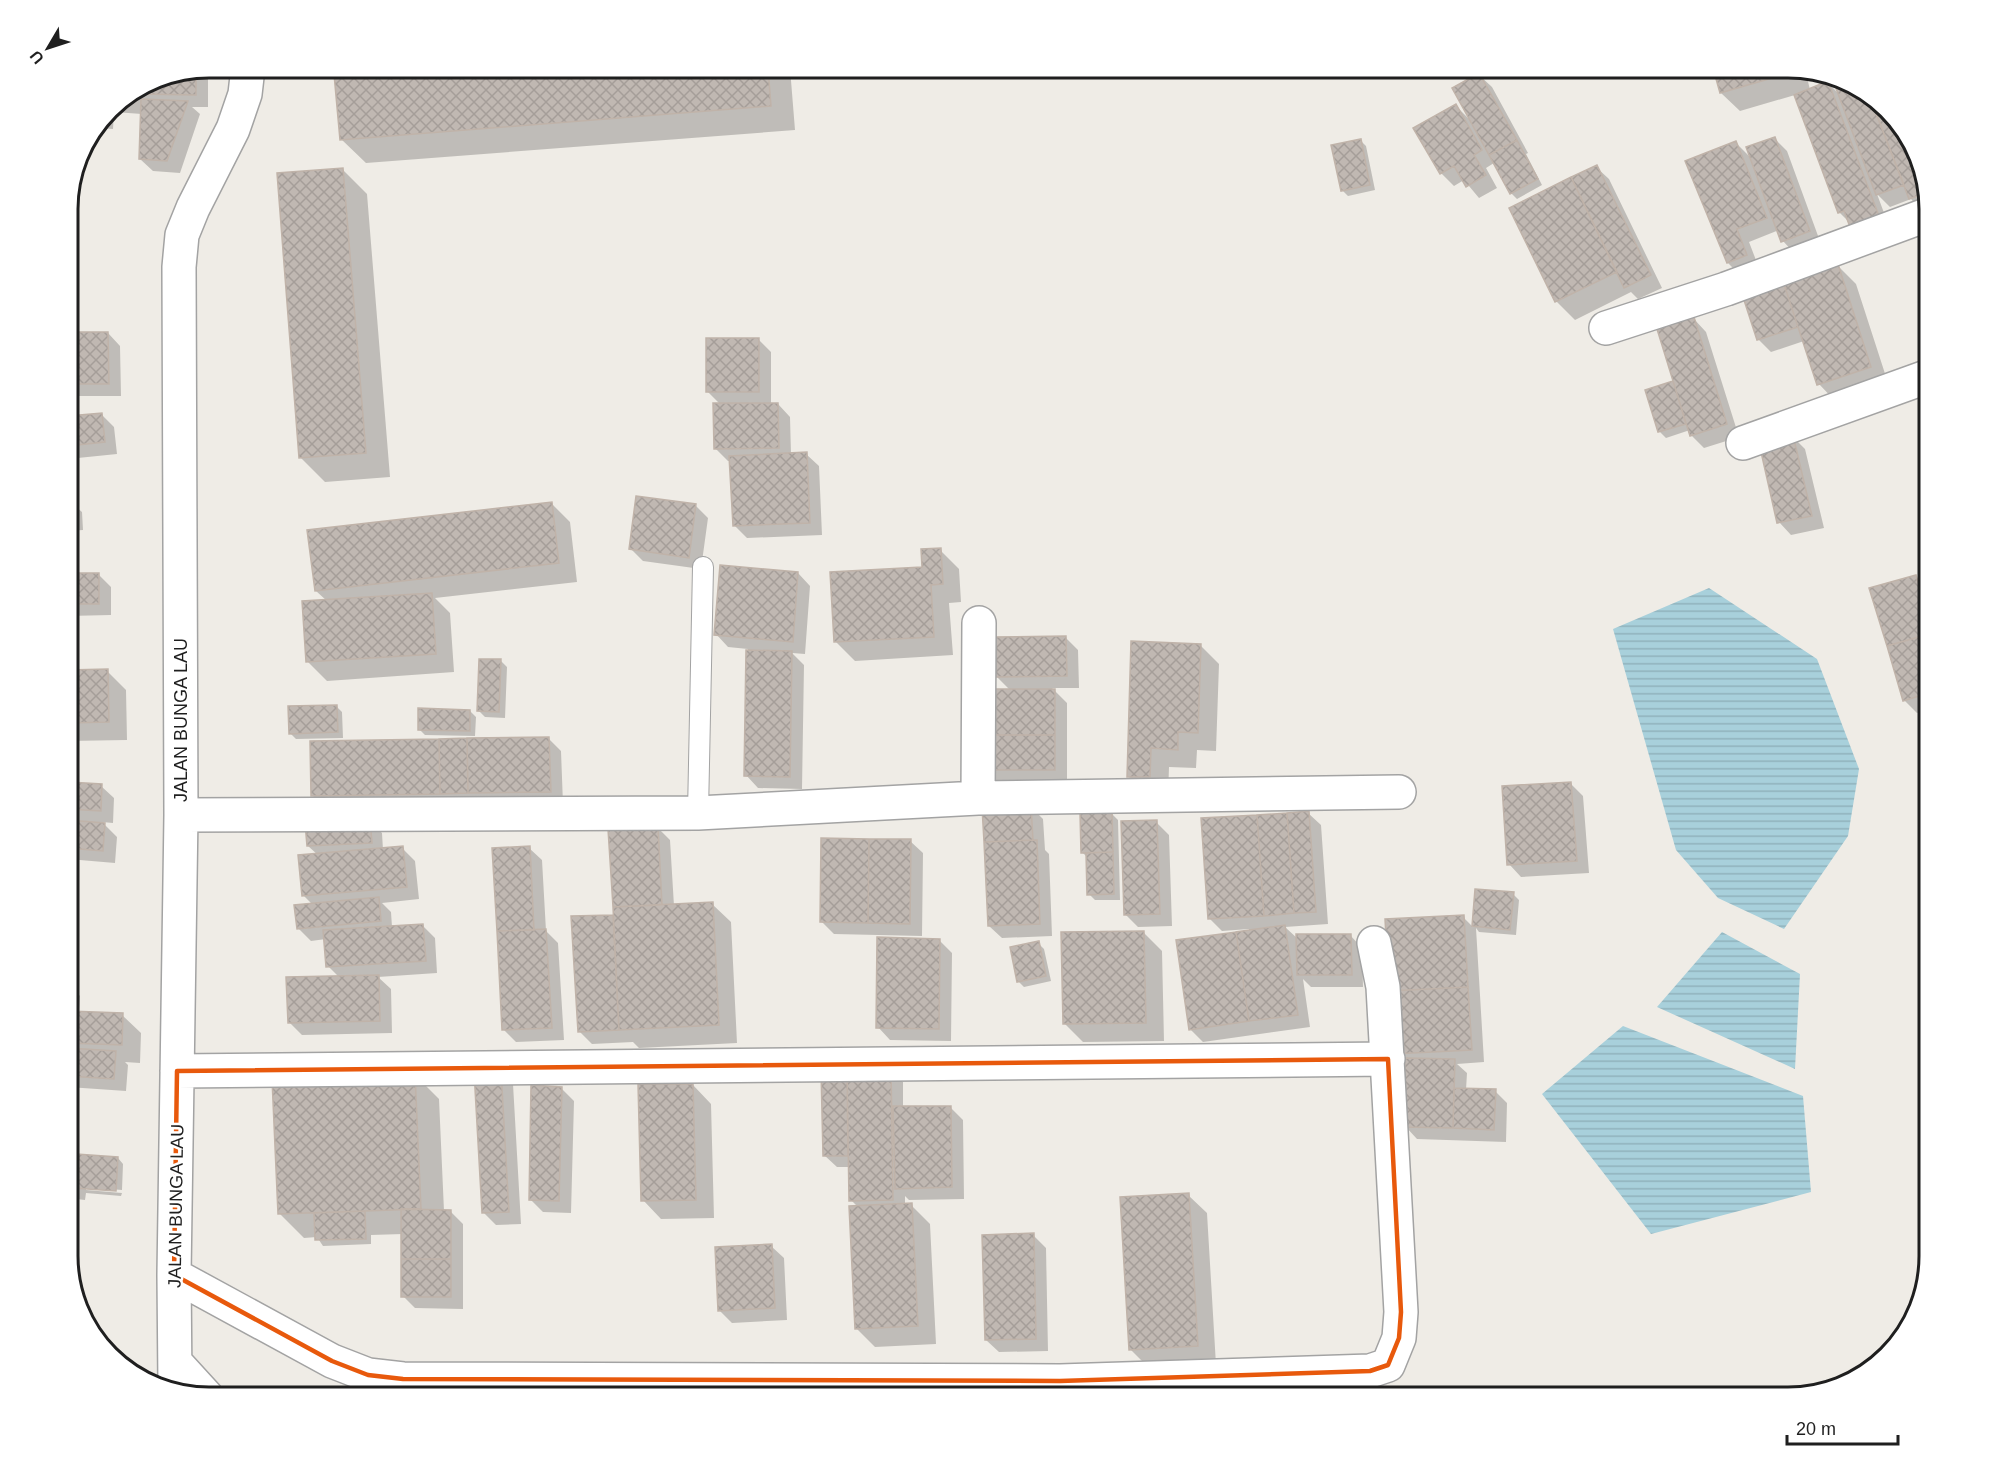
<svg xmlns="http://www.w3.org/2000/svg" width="1997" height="1465" font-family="Arial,sans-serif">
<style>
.water{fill:url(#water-rules)}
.shadow{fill:#0003}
.building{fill:url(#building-cross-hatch);stroke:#c0b3a9;stroke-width:1.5}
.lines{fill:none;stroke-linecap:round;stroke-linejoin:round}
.service-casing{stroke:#a3a3a3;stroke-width:22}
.minor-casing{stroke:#a3a3a3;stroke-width:36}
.service{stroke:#fff;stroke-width:20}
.minor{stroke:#fff;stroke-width:33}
.marked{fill:none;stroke:#e8590c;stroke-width:4.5;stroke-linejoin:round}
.labels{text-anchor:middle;stroke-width:5;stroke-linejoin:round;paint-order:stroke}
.street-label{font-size:18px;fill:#1f1f1f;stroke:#fff}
.rim{fill:none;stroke:#1f1f1f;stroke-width:3}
</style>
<defs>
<pattern id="water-rules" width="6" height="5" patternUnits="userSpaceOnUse" patternTransform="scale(1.5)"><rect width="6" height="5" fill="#a8d0db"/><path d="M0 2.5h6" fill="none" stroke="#90b2bc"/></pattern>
<pattern id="building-cross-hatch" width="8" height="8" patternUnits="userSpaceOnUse" patternTransform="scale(1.5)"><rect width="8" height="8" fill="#c0b8b2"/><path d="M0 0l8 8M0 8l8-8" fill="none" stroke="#a59e99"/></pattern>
</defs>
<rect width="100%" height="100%" fill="#efece6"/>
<path class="water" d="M 1709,588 L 1817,659 L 1859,769 L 1848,836 L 1784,929 L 1718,898 L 1676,850 L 1613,629 Z
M 1722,932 L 1800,974 L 1795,1069 L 1657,1007 Z
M 1623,1026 L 1803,1096 L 1811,1192 L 1651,1234 L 1542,1094 Z"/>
<path class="shadow" d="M 435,68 L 790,68 L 795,130 L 366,163 L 341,139 L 336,75 Z
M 1714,68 L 1788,68 L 1806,73 L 1810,90 L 1828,83 L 1840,95 L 1836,83 L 1874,97 L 1915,146 L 1929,208 L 1922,211 L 1911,199 L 1890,207 L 1877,194 L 1890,229 L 1851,224 L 1839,212 L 1795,95 L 1740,111 L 1721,93 Z
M 200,69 L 208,78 L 208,107 L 192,107 L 200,114 L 180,173 L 153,171 L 140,159 L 142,114 L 114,112 L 113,129 L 96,128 L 115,103 L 155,78 Z
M 1479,75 L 1492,87 L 1528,153 L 1526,154 L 1542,185 L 1517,199 L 1511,193 L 1494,163 L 1486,168 L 1497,188 L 1479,198 L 1464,180 L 1454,186 L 1441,173 L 1456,106 L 1470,120 Z
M 1774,138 L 1787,151 L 1821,244 L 1795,254 L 1783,241 L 1779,230 L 1749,242 L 1759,268 L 1740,275 L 1728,263 L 1735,142 L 1753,160 Z
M 1360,140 L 1366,146 L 1375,190 L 1348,196 L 1342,190 Z
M 1596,167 L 1609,179 L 1662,288 L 1638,299 L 1631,292 L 1575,320 L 1556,301 Z
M 343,170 L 367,194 L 390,477 L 325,482 L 301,458 Z
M 73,179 L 74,253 L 68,253 L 68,199 Z
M 1837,265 L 1856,284 L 1889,386 L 1837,403 L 1819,384 L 1804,341 L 1771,352 L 1758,339 L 1744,295 Z
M 1694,319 L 1706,332 L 1739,437 L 1704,448 L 1691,435 L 1690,430 L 1666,438 L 1660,432 L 1647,391 L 1675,382 Z
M 68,333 L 108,333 L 120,346 L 121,396 L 68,396 Z
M 758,339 L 771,352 L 771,404 L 778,404 L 790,417 L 791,455 L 806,454 L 819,466 L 822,535 L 747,538 L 735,526 L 731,461 L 728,461 L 715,448 L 721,405 L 708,392 Z
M 101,414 L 114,427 L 117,454 L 68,459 L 68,418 Z
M 1793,437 L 1805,449 L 1824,528 L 1791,535 L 1779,522 Z
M 68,500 L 82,512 L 83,530 L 68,531 Z
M 551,503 L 570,522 L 577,582 L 435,598 L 450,613 L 454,672 L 327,681 L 308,662 L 327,601 L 316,591 Z
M 695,505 L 708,518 L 701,569 L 643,561 L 631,549 Z
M 940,550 L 959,569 L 961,602 L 949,603 L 953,655 L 855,661 L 836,642 L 924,569 Z
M 798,573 L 810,586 L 805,654 L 792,653 L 804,665 L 802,789 L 758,788 L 746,775 L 748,649 L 728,647 L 716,634 Z
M 98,574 L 111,587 L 111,615 L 68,616 L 68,575 Z
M 1916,577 L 1927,588 L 1925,583 L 1929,582 L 1929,709 L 1917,713 L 1904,700 Z
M 1066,638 L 1078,650 L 1079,688 L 1052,688 L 1067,703 L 1067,782 L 998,782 L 985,769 L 1010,690 L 996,676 Z
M 1200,645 L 1219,664 L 1216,751 L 1197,750 L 1196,768 L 1169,767 L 1168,796 L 1147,795 L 1128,776 Z
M 501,661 L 507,667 L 505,718 L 485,717 L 479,711 Z
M 68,671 L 107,671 L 126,690 L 127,740 L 68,741 Z
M 336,706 L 342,712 L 343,738 L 296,739 L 290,733 Z
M 470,711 L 476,717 L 475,736 L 425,735 L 419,729 Z
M 549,739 L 561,751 L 563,804 L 331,814 L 312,795 Z
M 68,784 L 101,786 L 114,798 L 113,823 L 102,822 L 117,837 L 115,863 L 68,859 Z
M 1571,784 L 1583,796 L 1589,873 L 1521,877 L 1509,864 Z
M 1031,807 L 1043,819 L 1045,850 L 1049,854 L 1052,936 L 1002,938 L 989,926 L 984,808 Z
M 1308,813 L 1321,825 L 1328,924 L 1285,927 L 1298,939 L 1350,935 L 1362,948 L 1363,987 L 1311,987 L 1303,979 L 1310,1027 L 1203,1042 L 1190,1029 L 1249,931 L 1249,929 L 1222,931 L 1209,918 Z
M 1112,814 L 1118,820 L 1120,900 L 1095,900 L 1089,894 L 1088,858 L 1082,852 Z
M 369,820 L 382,833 L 383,850 L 402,848 L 415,861 L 419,899 L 382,903 L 391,912 L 392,927 L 422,925 L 435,938 L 437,973 L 378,977 L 391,989 L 392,1033 L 302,1035 L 289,1022 L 339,977 L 328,966 L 326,939 L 311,941 L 298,928 L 313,905 L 304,896 L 318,855 L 308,846 Z
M 1156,822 L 1169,835 L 1172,926 L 1138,927 L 1125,914 Z
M 658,828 L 670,840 L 674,906 L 712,904 L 731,922 L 737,1043 L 639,1048 L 633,1042 L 592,1044 L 579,1031 L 573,918 L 614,916 Z
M 910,841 L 923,853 L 922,936 L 834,934 L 822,922 Z
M 529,848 L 542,860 L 546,931 L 558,943 L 564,1040 L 516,1042 L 504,1030 Z
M 1477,890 L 1513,894 L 1519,900 L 1516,935 L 1479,932 L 1476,928 L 1484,1062 L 1457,1064 L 1467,1073 L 1466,1090 L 1495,1091 L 1507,1103 L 1506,1142 L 1417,1139 L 1405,1126 L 1406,1065 L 1394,1053 L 1463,917 L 1473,927 Z
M 1143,932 L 1162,951 L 1164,1041 L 1083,1042 L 1064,1023 Z
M 939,940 L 952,953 L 951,1041 L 890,1040 L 878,1027 Z
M 1038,943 L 1044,949 L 1051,981 L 1024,987 L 1018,981 Z
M 68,983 L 80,996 L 79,1013 L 122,1015 L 141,1033 L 140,1063 L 125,1062 L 128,1065 L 126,1091 L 68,1087 Z
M 890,1070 L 903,1082 L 903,1108 L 950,1107 L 963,1120 L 964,1199 L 909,1200 L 905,1196 L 905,1205 L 911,1205 L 930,1224 L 936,1344 L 875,1347 L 856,1328 L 858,1207 L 851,1200 L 850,1167 L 837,1167 L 824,1155 L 822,1071 Z
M 476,1073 L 513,1084 L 521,1224 L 496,1225 L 484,1213 Z
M 415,1075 L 439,1099 L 444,1211 L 451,1212 L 463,1224 L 463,1309 L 415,1308 L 403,1296 L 403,1234 L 371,1235 L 371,1244 L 323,1246 L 317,1237 L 304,1238 L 279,1213 Z
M 693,1085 L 711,1104 L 714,1218 L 661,1219 L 643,1200 Z
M 561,1088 L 574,1101 L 571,1213 L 543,1212 L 530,1199 Z
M 68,1155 L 118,1158 L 123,1164 L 122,1190 L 86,1187 L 86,1190 L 122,1193 L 121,1196 L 86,1193 L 85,1200 L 68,1198 Z
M 1188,1195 L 1207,1213 L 1216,1365 L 1149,1368 L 1130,1349 Z
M 1033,1235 L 1046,1248 L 1048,1351 L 999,1352 L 986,1340 Z
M 771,1246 L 784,1258 L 787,1320 L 732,1323 L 719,1310 Z
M 501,1384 L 515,1397 L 446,1397 L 445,1389 Z"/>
<path class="building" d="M 415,68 L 768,68 L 771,106 L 340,140 L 334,74 Z
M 1713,68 L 1788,68 L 1792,69 L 1793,72 L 1720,93 Z
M 196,70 L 196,95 L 139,94 L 140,88 L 155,78 Z
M 1479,73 L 1517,140 L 1489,155 L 1452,88 Z
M 1828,81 L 1879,216 L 1850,227 L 1844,211 L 1838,213 L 1794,95 Z
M 1834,83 L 1869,95 L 1904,185 L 1876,195 Z
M 1869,95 L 1874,97 L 1915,146 L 1926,193 L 1909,199 Z
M 141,99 L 188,101 L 167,161 L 139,159 Z
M 1456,104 L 1482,150 L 1474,155 L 1486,175 L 1466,187 L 1454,166 L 1440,174 L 1413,128 Z
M 1775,137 L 1810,231 L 1781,242 L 1746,147 Z
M 1361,139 L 1370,185 L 1341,191 L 1331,145 Z
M 1517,140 L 1538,179 L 1510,194 L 1489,155 Z
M 1736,141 L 1767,218 L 1737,229 L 1747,255 L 1727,263 L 1685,161 Z
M 1597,165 L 1651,275 L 1624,288 L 1571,177 Z
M 343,168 L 366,453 L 299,458 L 277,173 Z
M 1571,177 L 1617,272 L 1555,302 L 1509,208 Z
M 1838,264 L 1871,367 L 1817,385 L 1783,281 Z
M 1783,281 L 1798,327 L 1757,340 L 1742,294 Z
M 1694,317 L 1727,424 L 1690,436 L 1657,329 Z
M 68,332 L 108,332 L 109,384 L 68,384 Z
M 706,338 L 759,338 L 759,392 L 706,392 Z
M 1673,381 L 1686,424 L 1658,432 L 1645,390 Z
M 713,403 L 778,403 L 779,448 L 714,449 Z
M 102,413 L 105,442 L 68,446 L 68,416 Z
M 1793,435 L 1812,516 L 1777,523 L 1759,443 Z
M 807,452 L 810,523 L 733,526 L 729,456 Z
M 636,496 L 696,504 L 689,558 L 629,549 Z
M 68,498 L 70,498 L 71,518 L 68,518 Z
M 552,502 L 559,563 L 315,591 L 307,530 Z
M 941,548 L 943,584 L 931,585 L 934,637 L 834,642 L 830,572 L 922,567 L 921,549 Z
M 720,565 L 798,572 L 793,642 L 714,635 Z
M 68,573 L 99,573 L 99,604 L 68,604 Z
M 1916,575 L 1929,622 L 1929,634 L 1887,646 L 1869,588 Z
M 1929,580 L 1929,603 L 1923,582 Z
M 432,593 L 436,654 L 306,662 L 302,601 Z
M 1929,634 L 1929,693 L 1903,701 L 1887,646 Z
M 1066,636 L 1067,676 L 994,677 L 993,637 Z
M 1131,641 L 1201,644 L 1198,733 L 1178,732 L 1178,750 L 1151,748 L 1150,777 L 1127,777 Z
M 746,650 L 792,651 L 790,777 L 744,776 Z
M 479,659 L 501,659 L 499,712 L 477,711 Z
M 108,669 L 109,722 L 68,723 L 68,670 Z
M 984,689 L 1055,689 L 1055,735 L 984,735 Z
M 337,705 L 338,732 L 289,734 L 288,706 Z
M 418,708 L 470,710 L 470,731 L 418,730 Z
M 984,735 L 1055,735 L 1055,770 L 984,770 Z
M 549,737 L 551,792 L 468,793 L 467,738 Z
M 467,738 L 468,793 L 440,794 L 439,739 Z
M 439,739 L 440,794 L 311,796 L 310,741 Z
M 68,782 L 102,784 L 101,811 L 68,809 Z
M 1571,782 L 1577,861 L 1507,865 L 1502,786 Z
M 1031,805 L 1033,840 L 984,842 L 982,807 Z
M 1309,811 L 1316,912 L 1294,913 L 1287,813 Z
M 1112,812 L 1113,852 L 1081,853 L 1080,813 Z
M 1287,813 L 1294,913 L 1264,916 L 1257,815 Z
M 1257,815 L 1264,916 L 1208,919 L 1201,818 Z
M 370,819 L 372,843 L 307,846 L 305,823 Z
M 68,820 L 105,823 L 103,851 L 68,848 Z
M 1157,820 L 1160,914 L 1124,915 L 1121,821 Z
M 658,826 L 662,905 L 613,907 L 608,829 Z
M 821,838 L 869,839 L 868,923 L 820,922 Z
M 869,839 L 911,839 L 910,924 L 868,923 Z
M 1037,840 L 1040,924 L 988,926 L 984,842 Z
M 403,846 L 407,887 L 302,896 L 298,855 Z
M 530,846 L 534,930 L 497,931 L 492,848 Z
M 1113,852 L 1114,894 L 1087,895 L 1086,853 Z
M 1475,889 L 1514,892 L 1510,930 L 1472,926 Z
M 379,897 L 381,921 L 297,929 L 294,905 Z
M 713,902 L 719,1025 L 619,1030 L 613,907 Z
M 613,915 L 619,1030 L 578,1032 L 571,916 Z
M 1464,915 L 1468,987 L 1389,991 L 1385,919 Z
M 423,924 L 426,961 L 326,967 L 323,930 Z
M 1285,925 L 1298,1015 L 1249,1021 L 1236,932 Z
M 546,929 L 552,1028 L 502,1030 L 497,931 Z
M 1144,931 L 1146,1023 L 1063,1024 L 1061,932 Z
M 1236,932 L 1249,1021 L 1189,1030 L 1176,940 Z
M 1296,934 L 1351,934 L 1352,975 L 1297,975 Z
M 877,937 L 940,939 L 939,1029 L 876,1028 Z
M 1039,941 L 1046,976 L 1017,982 L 1010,947 Z
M 379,975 L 380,1021 L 288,1023 L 286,977 Z
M 1468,987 L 1472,1050 L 1393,1054 L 1389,991 Z
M 68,1011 L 123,1013 L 122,1045 L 68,1043 Z
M 68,1048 L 116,1051 L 114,1079 L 68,1076 Z
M 1405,1058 L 1455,1059 L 1453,1128 L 1403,1127 Z
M 891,1068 L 893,1200 L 849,1201 L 847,1069 Z
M 847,1069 L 848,1156 L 823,1156 L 821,1070 Z
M 501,1070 L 509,1212 L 482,1213 L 474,1071 Z
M 415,1073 L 421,1209 L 278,1214 L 272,1079 Z
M 638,1084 L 693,1084 L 696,1200 L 641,1201 Z
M 531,1085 L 562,1087 L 559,1201 L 529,1200 Z
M 1454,1088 L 1496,1089 L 1494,1130 L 1453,1128 Z
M 893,1106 L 951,1106 L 952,1187 L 895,1189 Z
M 68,1153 L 76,1154 L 73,1188 L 68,1187 Z
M 76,1154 L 118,1157 L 116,1191 L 73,1188 Z
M 1189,1193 L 1198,1346 L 1129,1350 L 1120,1197 Z
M 912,1203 L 918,1326 L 855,1329 L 849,1206 Z
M 401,1209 L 451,1210 L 451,1259 L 401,1259 Z
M 365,1211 L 366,1239 L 315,1240 L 314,1213 Z
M 1034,1233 L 1036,1339 L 985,1340 L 982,1235 Z
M 772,1244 L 775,1308 L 718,1311 L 715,1247 Z
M 401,1259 L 451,1259 L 451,1297 L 401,1297 Z"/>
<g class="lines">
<g class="service-casing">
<path id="service" d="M 698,813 L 703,567"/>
</g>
<g class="minor-casing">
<path id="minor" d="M 1606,328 L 1726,289 L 1929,214
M 1743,443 L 1929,376
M 978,798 L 979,623
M 181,815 L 698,813 L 978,798 L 1399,792
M 177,1071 L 1388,1059
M 174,1275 L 332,1361 L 368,1375 L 403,1379 L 1060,1381 L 1370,1371 L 1388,1365 L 1399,1338 L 1401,1312 L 1383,987 L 1374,943
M 175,1362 L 207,1397
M 175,1386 L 174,1275 L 181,815 L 179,267 L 182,235 L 193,208 L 233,129 L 245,94 L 248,68"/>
</g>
<use href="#service" class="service"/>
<use href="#minor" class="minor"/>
</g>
<path class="marked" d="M 1388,1059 L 1401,1312 L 1399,1338 L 1388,1365 L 1370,1371 L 1060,1381 L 403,1379 L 368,1375 L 332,1361 L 174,1275 L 177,1071 Z"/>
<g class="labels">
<g class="street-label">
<text transform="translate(181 720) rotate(-90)" y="6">JALAN BUNGA LAU</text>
<text transform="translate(176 1206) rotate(-89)" y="6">JALAN BUNGA LAU</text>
</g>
</g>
<path d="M0 0H1997V1465H0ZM209 78H1788A131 131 0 0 1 1919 209V1256A131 131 0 0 1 1788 1387H209A131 131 0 0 1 78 1256V209A131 131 0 0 1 209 78Z" fill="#fff" fill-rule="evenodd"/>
<path class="rim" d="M209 78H1788A131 131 0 0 1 1919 209V1256A131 131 0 0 1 1788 1387H209A131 131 0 0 1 78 1256V209A131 131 0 0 1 209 78Z"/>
<g transform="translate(48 48) rotate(231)" stroke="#ffffff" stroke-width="4.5" paint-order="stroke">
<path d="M0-4.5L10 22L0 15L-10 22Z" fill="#1f1f1f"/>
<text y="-9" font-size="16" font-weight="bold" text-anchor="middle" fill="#1f1f1f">U</text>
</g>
<path d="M1787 1435v9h111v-9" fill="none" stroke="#1f1f1f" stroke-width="3"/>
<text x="1796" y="1435" font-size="18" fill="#1f1f1f" stroke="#ffffff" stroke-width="4.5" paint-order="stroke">20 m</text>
</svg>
